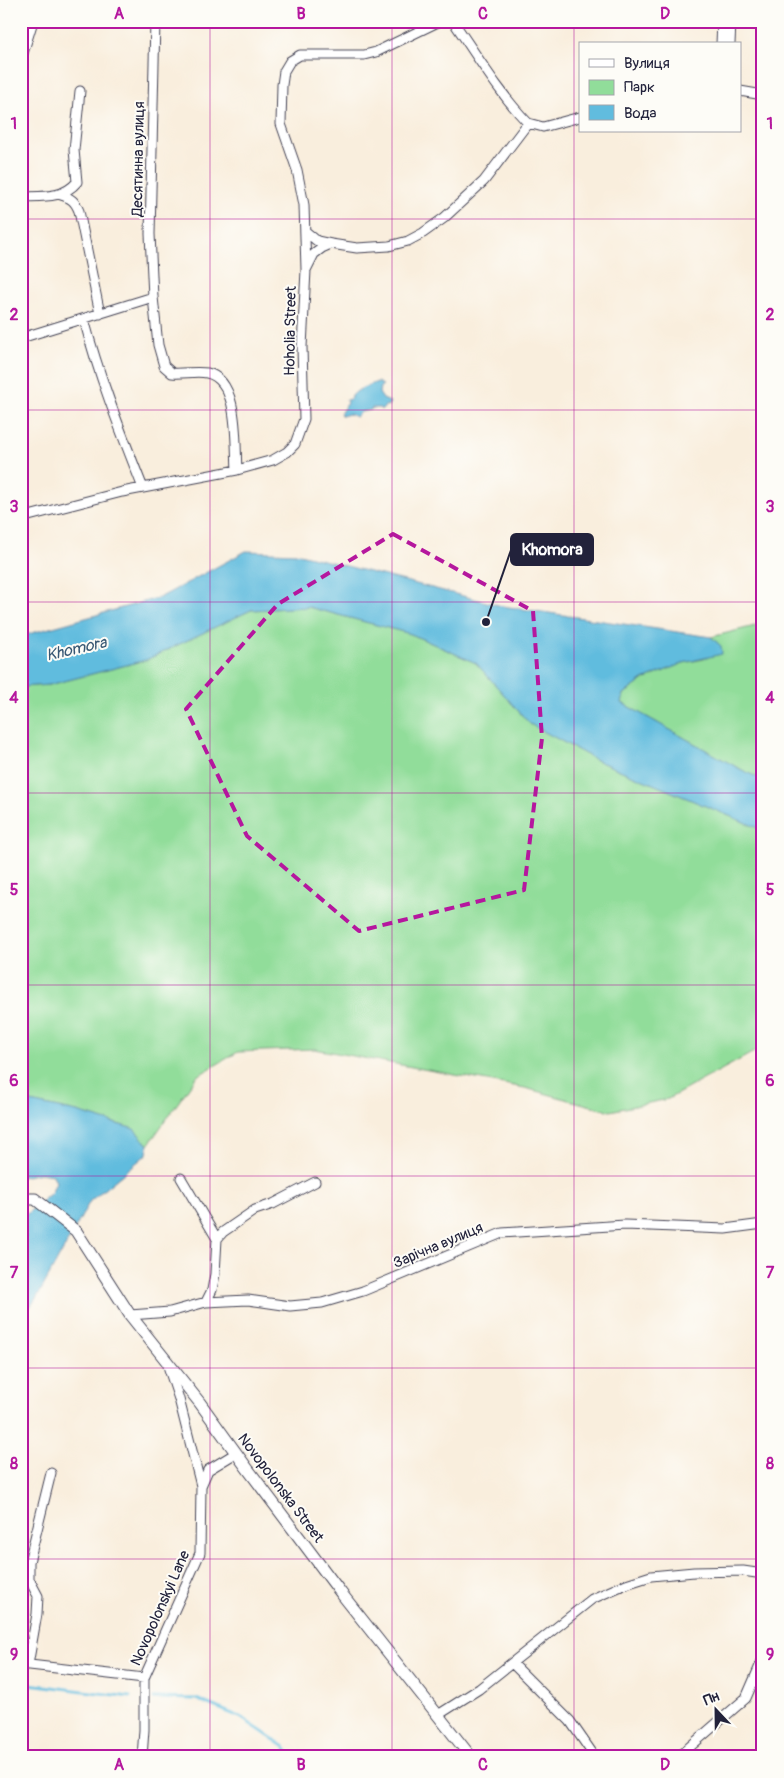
<svg xmlns="http://www.w3.org/2000/svg" width="784" height="1778" font-family="Pangolin,sans-serif">
<style>
.green{fill:#91dd9a;stroke:#5a806a}
.water{fill:#61bcde;stroke:#426f8c}
.lines{fill:none;stroke-linecap:round;stroke-linejoin:round}
.stream{stroke:#61bcde;stroke-width:3}
.minor-casing{stroke:#424153;stroke-width:11}
.tertiary-casing{stroke:#424153;stroke-width:13}
.minor{stroke:#fff;stroke-width:9}
.tertiary{stroke:#fff;stroke-width:11}
.marked{fill:none;stroke:#b5179e;stroke-width:4;stroke-dasharray:10 6;stroke-linejoin:round}
.grid{fill:none;stroke:#b5179e;stroke-width:1;stroke-opacity:0.55}
.labels{text-anchor:middle;stroke-width:4;stroke-linejoin:round;paint-order:stroke}
.street-label{font-size:15px;fill:#22223b;stroke:#fdfcf7}
.water-label{font-size:16px;font-style:italic;fill:#385874;stroke:#fdfcf7}
.leader{fill:none;stroke:#22223b;stroke-width:2}
.callout-dot{fill:#22223b;stroke:#fdfcf7;stroke-width:2}
.callout{fill:#22223b;stroke:#22223b;stroke-width:2}
.callout-label{font-size:16px;text-anchor:middle;font-weight:bold;fill:#fff}
.neatline{fill:none;stroke:#b5179e;stroke-width:2}
.grid-label{font-size:16px;text-anchor:middle;font-weight:bold;fill:#b5179e}
</style>
<rect width="100%" height="100%" fill="#fdfcf7"/>
<filter id="ink" filterUnits="userSpaceOnUse"><feTurbulence type="fractalNoise" baseFrequency=".02" numOctaves="2"/><feDisplacementMap in="SourceGraphic" scale="10" xChannelSelector="R" yChannelSelector="G"/><feConvolveMatrix kernelMatrix="1 2 1 2 8 2 1 2 1" color-interpolation-filters="sRGB"/></filter>
<filter id="wash" filterUnits="userSpaceOnUse"><feTurbulence type="fractalNoise" baseFrequency=".0096" numOctaves="4" result="noise"/><feDisplacementMap in="SourceGraphic" scale="20" xChannelSelector="R" yChannelSelector="G"/><feGaussianBlur stdDeviation="1.12" result="paint"/><feColorMatrix in="noise" values="0 0 0 0 0 0 0 0 0 0 0 0 0 0 0 0 0 1.4 0 .05"/><feComposite in="paint" operator="in"/></filter>
<g filter="url(#wash)">
<rect width="100%" height="100%" fill="#f9eedd"/>
<path class="green" d="M 308,607 L 411,634 L 476,663 L 530,724 L 598,761 L 763,830 L 763,1047 L 668,1099 L 610,1111 L 525,1088 L 315,1049 L 238,1052 L 197,1076 L 148,1145 L 134,1129 L 77,1112 L 21,1100 L 21,687 L 49,685 L 146,660 L 251,610 Z
M 763,624 L 763,780 L 740,769 L 622,703 L 624,694 L 643,680 L 683,663 L 704,659 L 721,646 L 711,637 Z"/>
<path class="water" d="M 377,382 L 383,385 L 380,387 L 379,393 L 383,399 L 390,402 L 388,406 L 386,405 L 382,410 L 380,408 L 372,408 L 371,410 L 361,412 L 356,417 L 349,414 L 342,416 L 340,414 L 347,403 L 346,400 L 350,399 C 355,389 368,386 377,382 Z
M 246,551 L 296,553 L 502,606 L 711,637 L 721,646 L 722,654 L 683,663 L 643,680 L 624,694 L 622,703 L 740,769 L 763,780 L 763,830 L 598,761 L 530,724 L 476,663 L 411,634 L 308,607 L 251,610 L 146,660 L 49,685 L 21,687 L 21,636 L 161,597 Z
M 21,1100 L 77,1112 L 134,1129 L 148,1145 L 147,1154 L 90,1201 L 39,1294 L 21,1320 L 21,1219 L 51,1193 L 56,1182 L 53,1175 L 40,1173 L 21,1177 Z"/>
<g class="lines">
<path class="stream" d="M 21,1683 L 130,1697
M 154,1698 L 196,1699 L 240,1717 L 285,1747 L 291,1757"/>
</g>
</g>
<g filter="url(#ink)">
<g class="lines">
<g class="minor-casing">
<path id="minor" d="M 155,21 L 150,234 L 153,297 L 158,345 L 164,366 L 172,373 C 183,374 196,371 207,373 C 240,380 235,443 237,470
M 453,21 C 477,56 499,93 528,123
M 721,44 L 722,21
M 730,44 L 731,21
M 740,91 L 763,95
M 528,123 L 543,127 L 580,117
M 61,195 C 71,198 75,201 79,211 L 100,314
M 21,197 C 41,196 63,199 77,182 L 74,150 L 80,91
M 305,231 L 317,241 L 331,244
M 306,269 L 304,205 L 297,170 L 281,124 L 282,85 L 284,71 L 290,61 L 300,55 L 364,55 L 376,52 L 440,21
M 84,319 C 99,377 121,432 143,488
M 21,338 L 153,297
M 21,518 L 122,492 L 237,470 L 273,460 L 287,452 L 295,444 L 304,419 L 302,347 L 306,270 L 314,254 L 322,248 L 331,244 L 357,248 L 389,246 L 408,241 L 423,233 L 444,218 L 484,181 L 528,123
M 181,1178 L 217,1239
M 206,1302 L 212,1290 L 215,1274 L 217,1239 L 223,1232 L 255,1210 L 273,1204 L 315,1182
M 130,1315 L 170,1312 L 206,1302 L 248,1300 L 290,1306 L 322,1303 L 363,1291 L 502,1233 L 625,1225 L 725,1229 L 763,1224
M 201,1486 L 208,1470 L 236,1453
M 512,1663 L 570,1721 L 595,1757
M 21,1664 L 144,1678 L 200,1553 L 201,1486 L 179,1399 L 168,1366
M 28,1665 L 37,1614 L 38,1596 L 29,1579 L 29,1562 L 51,1473
M 438,1715 L 479,1689 L 592,1599 L 626,1584 L 651,1576 L 694,1572 L 743,1571 L 763,1574
M 142,1757 L 144,1730 L 144,1678
M 678,1757 L 746,1698 L 763,1659"/>
</g>
<g class="tertiary-casing">
<path id="tertiary" d="M 21,56 L 32,21
M 21,1199 L 35,1199 L 76,1231 L 130,1315 L 200,1403 L 247,1468 L 341,1593 L 471,1757"/>
</g>
<use href="#minor" class="minor"/>
<use href="#tertiary" class="tertiary"/>
</g>
</g>
<path class="marked" d="M 393,534 L 533,611 L 542,738 L 524,890 L 359,931 L 247,836 L 186,709 L 278,604 Z"/>
<path class="grid" d="M 210,21 L 210,1757M 392,21 L 392,1757M 574,21 L 574,1757M 21,219 L 763,219M 21,410 L 763,410M 21,602 L 763,602M 21,793 L 763,793M 21,985 L 763,985M 21,1176 L 763,1176M 21,1368 L 763,1368M 21,1559 L 763,1559"/>
<g class="labels">
<g class="street-label">
<text transform="translate(138 159) rotate(-89)" y="5">Десятинна вулиця</text>
<text transform="translate(290 331) rotate(-89)" y="5">Hoholia Street</text>
<text transform="translate(438 1245) rotate(-23)" y="5">Зарічна вулиця</text>
<text transform="translate(281 1488) rotate(53)" y="5">Novopolonska Street</text>
<text transform="translate(160 1608) rotate(-66)" y="5">Novopolonskyi Lane</text>
</g>
<g class="water-label">
<text transform="translate(76 648) rotate(-13)" y="6">Khomora</text>
</g>
</g>
<path class="leader" d="M486 622L511 550"/>
<circle class="callout-dot" cx="486" cy="622" r="5"/>
<rect class="callout" x="511" y="534" width="82" height="31" rx="5"/>
<g class="callout-label">
<text x="552" y="555">Khomora</text>
</g>
<rect width="784" height="1778" fill="none" stroke="#fdfcf7" stroke-width="55"/>
<rect x="579" y="42" width="162" height="90" fill="#fdfcf7" stroke="#a5a5ac"/>
<rect x="589" y="59" width="25" height="8" fill="#ffffff" stroke="#a5a5ac"/>
<text x="624" y="68" font-size="15" fill="#22223b">Вулиця</text>
<rect x="589" y="80" width="25" height="15" fill="#91dd9a" stroke="#a5a5ac"/>
<text x="624" y="92" font-size="15" fill="#22223b">Парк</text>
<rect x="589" y="105" width="25" height="15" fill="#61bcde" stroke="#a5a5ac"/>
<text x="624" y="118" font-size="15" fill="#22223b">Вода</text>
<g transform="translate(716 1710) rotate(338)" stroke="#fdfcf7" stroke-width="4" paint-order="stroke">
<path d="M0-4L9 19L0 12L-9 19Z" fill="#22223b"/>
<text y="-8" font-size="14" font-weight="bold" text-anchor="middle" fill="#22223b">Пн</text>
</g>
<rect x="28" y="28" width="728" height="1722" class="neatline"/>
<g class="grid-label">
<text x="119" y="19">A</text>
<text x="301" y="19">B</text>
<text x="483" y="19">C</text>
<text x="665" y="19">D</text>
<text x="14" y="129">1</text>
<text x="770" y="129">1</text>
<text x="14" y="320">2</text>
<text x="770" y="320">2</text>
<text x="14" y="512">3</text>
<text x="770" y="512">3</text>
<text x="14" y="703">4</text>
<text x="770" y="703">4</text>
<text x="14" y="895">5</text>
<text x="770" y="895">5</text>
<text x="14" y="1086">6</text>
<text x="770" y="1086">6</text>
<text x="14" y="1278">7</text>
<text x="770" y="1278">7</text>
<text x="14" y="1469">8</text>
<text x="770" y="1469">8</text>
<text x="14" y="1660">9</text>
<text x="770" y="1660">9</text>
<text x="119" y="1770">A</text>
<text x="301" y="1770">B</text>
<text x="483" y="1770">C</text>
<text x="665" y="1770">D</text>
</g>
</svg>
